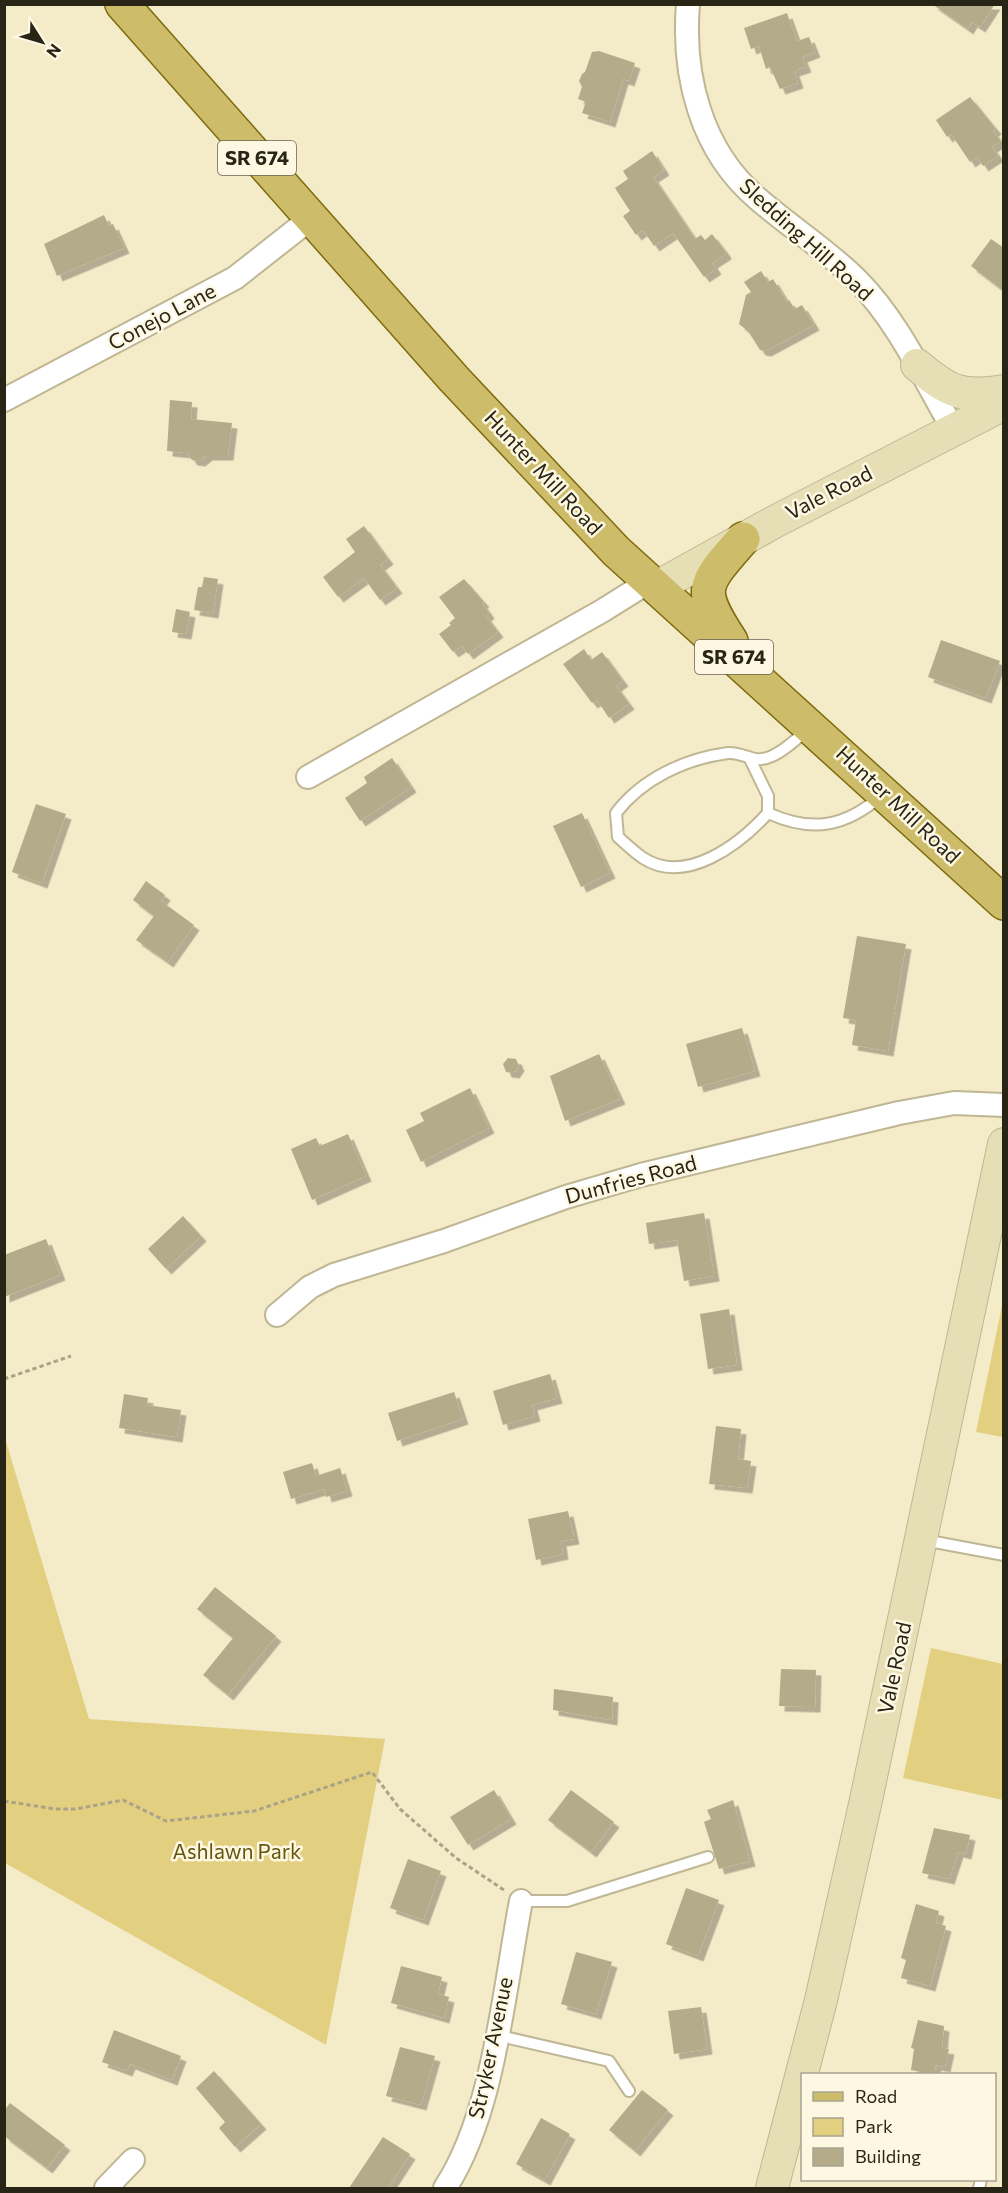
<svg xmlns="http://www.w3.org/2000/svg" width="1008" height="2193" font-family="Commissioner,sans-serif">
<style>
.green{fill:#e3cf80}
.building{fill:#b4ab8a;filter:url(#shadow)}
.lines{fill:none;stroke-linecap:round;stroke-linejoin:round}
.lane-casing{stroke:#bfb694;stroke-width:14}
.street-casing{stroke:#bfb694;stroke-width:26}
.secondary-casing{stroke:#bfb694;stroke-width:34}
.primary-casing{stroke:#7e6b0d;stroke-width:36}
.path{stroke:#aaa388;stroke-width:3;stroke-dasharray:4.5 3;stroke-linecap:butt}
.lane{stroke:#fff;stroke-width:10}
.street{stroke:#fff;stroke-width:22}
.secondary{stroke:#e6deb5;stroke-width:32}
.primary{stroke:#cdbd6b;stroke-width:33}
.labels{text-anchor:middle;stroke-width:5;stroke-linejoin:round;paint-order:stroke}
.shield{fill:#fef8e3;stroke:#686454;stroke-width:1.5}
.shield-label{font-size:20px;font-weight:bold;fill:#282517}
.street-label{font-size:21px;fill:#282517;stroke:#fef8e3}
.park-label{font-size:21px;fill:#65550d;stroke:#fef8e3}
</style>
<defs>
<filter id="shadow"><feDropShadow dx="5.5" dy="5.5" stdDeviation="0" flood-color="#0004"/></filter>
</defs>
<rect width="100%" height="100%" fill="#f4ebc8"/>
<path class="green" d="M 1003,1301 L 1004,1437 L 1003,1437 L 976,1432 Z
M 5,1438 L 89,1719 L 385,1739 L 326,2045 L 5,1863 Z
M 931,1648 L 1003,1664 L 1003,1800 L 903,1778 Z"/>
<path class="building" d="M 932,4 L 995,4 L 980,27 L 972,22 L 968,29 Z
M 787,13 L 797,41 L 809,37 L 815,52 L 802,57 L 806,67 L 794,71 L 798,83 L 780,89 L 770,67 L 766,69 L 759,46 L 751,49 L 744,28 Z
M 599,51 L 635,63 L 629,81 L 623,79 L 610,122 L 582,113 L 586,102 L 578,99 L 582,87 L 579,81 L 582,74 L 585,72 L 592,52 Z
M 970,97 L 996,129 L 993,131 L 1001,141 L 992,147 L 998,156 L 983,166 L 977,157 L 970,162 L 951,134 L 947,137 L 936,120 Z
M 652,151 L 664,170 L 653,177 L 695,239 L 701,235 L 705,240 L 712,234 L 725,251 L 726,254 L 712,263 L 716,269 L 704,277 L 673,233 L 654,246 L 643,230 L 636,235 L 623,216 L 630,211 L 615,188 L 628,179 L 623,171 Z
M 104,215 L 109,226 L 113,224 L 124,248 L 57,276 L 44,244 Z
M 991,239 L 1004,248 L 1004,291 L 971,266 Z
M 761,271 L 768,282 L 773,279 L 787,302 L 789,300 L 795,309 L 802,305 L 814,325 L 766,351 L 760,350 L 748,331 L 739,324 L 746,295 L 751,292 L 744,282 Z
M 170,400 L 192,402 L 191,419 L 232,423 L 228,455 L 207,455 L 200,461 L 192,460 L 187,453 L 167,451 Z
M 364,526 L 388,559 L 380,565 L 397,588 L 380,600 L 364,578 L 338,597 L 323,577 L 355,552 L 346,539 Z
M 204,577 L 218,579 L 213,613 L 194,610 L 198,587 L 202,587 Z
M 464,579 L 484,602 L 482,603 L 489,613 L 486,616 L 498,632 L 468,654 L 462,646 L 453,652 L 439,634 L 451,625 L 449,623 L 455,618 L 439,597 Z
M 176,609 L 190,612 L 186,634 L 172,632 Z
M 941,640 L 1000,661 L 986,698 L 928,677 Z
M 584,649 L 591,660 L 602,652 L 623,681 L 616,686 L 629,704 L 609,718 L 597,700 L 592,703 L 563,664 Z
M 392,758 L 411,787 L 360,821 L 345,798 L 367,783 L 364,777 Z
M 36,804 L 66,814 L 42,883 L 12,872 Z
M 582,813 L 610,873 L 581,887 L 553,826 Z
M 146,881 L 165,895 L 161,901 L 194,925 L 168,962 L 136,940 L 154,916 L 133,900 Z
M 857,936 L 906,944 L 888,1051 L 852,1045 L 856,1020 L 843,1018 Z
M 742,1028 L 755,1071 L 698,1087 L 686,1044 Z
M 599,1054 L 620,1099 L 565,1121 L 550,1076 Z
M 508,1058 L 516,1059 L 519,1066 L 514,1073 L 506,1072 L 503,1064 Z
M 470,1088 L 489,1128 L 421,1162 L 406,1130 L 424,1121 L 420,1113 Z
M 348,1134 L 366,1176 L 312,1200 L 291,1149 L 316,1138 L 320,1146 Z
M 704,1213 L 714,1276 L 684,1281 L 677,1240 L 649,1244 L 646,1223 Z
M 183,1216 L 201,1236 L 166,1269 L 148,1249 Z
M 46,1239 L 60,1275 L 4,1297 L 4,1255 Z
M 729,1309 L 737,1365 L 708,1369 L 700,1314 Z
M 550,1374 L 557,1398 L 532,1405 L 535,1416 L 503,1425 L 493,1391 Z
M 454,1392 L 463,1419 L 397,1441 L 388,1413 Z
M 124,1394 L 148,1398 L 147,1405 L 181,1410 L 177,1437 L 119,1428 Z
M 716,1426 L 741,1429 L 738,1459 L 751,1461 L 747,1488 L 709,1484 Z
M 312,1463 L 316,1476 L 340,1468 L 347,1491 L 326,1497 L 324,1489 L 291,1499 L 283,1472 Z
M 568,1511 L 574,1539 L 561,1541 L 563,1554 L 536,1560 L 528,1519 Z
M 215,1587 L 276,1636 L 228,1695 L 203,1675 L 233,1638 L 197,1609 Z
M 781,1669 L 816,1670 L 815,1707 L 779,1706 Z
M 554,1689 L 613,1697 L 612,1720 L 553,1710 Z
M 494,1790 L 511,1819 L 468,1845 L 450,1817 Z
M 571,1790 L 614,1822 L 591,1852 L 548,1820 Z
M 733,1800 L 750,1861 L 719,1869 L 704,1822 L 711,1819 L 707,1810 Z
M 934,1828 L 970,1835 L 966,1854 L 958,1852 L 949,1879 L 922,1873 Z
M 408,1859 L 441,1871 L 423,1920 L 390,1908 Z
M 686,1888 L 719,1900 L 698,1956 L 666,1944 Z
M 916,1904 L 939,1911 L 936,1923 L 946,1926 L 930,1986 L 901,1978 L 906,1960 L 901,1958 Z
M 576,1952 L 612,1962 L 596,2014 L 561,2004 Z
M 401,1966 L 442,1977 L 438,1994 L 449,1997 L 444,2018 L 391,2003 Z
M 701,2007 L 707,2049 L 674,2054 L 668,2011 Z
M 918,2020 L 944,2026 L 942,2048 L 949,2049 L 945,2067 L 936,2065 L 934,2074 L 911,2070 L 914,2049 L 911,2048 Z
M 114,2030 L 181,2056 L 172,2080 L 130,2064 L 127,2071 L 102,2062 Z
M 400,2047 L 435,2056 L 421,2105 L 386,2096 Z
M 214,2071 L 261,2124 L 235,2147 L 219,2128 L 225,2122 L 196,2088 Z
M 642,2090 L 668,2110 L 635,2151 L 609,2130 Z
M 10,2103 L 65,2145 L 47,2168 L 4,2136 L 4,2111 Z
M 541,2118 L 570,2134 L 545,2180 L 516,2164 Z
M 383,2137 L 410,2154 L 388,2188 L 349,2188 Z"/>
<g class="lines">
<g class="lane-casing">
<path id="lane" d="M 807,730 C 794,741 773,762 755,759 C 746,757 737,752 728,753 C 684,759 642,779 616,813 L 618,837 C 626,844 634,852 643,858 C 686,886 740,844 768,813 C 812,833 845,827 881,796
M 749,757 L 768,796 L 768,813
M 924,1540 L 1004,1555
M 521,1901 L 567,1901 L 708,1857
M 496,2035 L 609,2061 L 629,2091
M 979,2188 L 981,2180"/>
</g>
<g class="street-casing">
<path id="street" d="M 688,4 C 682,76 701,151 758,199 C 790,227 827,250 857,280 C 898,321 924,379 953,429
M 4,400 L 235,278 L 310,219
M 308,777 L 602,611 L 650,581
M 277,1315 L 310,1287 L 334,1275 L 444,1241 L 566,1197 L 641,1175 L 899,1113 L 954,1103 L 1004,1105
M 106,2188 L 133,2160
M 445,2188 C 494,2114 504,1989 521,1901"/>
</g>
<g class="secondary-casing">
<path id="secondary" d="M 917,365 C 949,392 961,398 1004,391
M 657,587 L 776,521 L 1004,404
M 772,2188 L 821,2000 L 866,1800 L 1004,1144"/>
</g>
<g class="primary-casing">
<path id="primary" d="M 122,4 L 454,379 L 616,551 L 1004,903
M 731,641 C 696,588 703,585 743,539"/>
</g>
<path class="path" d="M 4,1379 L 71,1356
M 4,1801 L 55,1809 L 76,1809 L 123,1800 L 166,1821 L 254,1811 L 372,1772 L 400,1809 L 456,1858 L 504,1890"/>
<use href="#lane" class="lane"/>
<use href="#street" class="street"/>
<use href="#secondary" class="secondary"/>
<use href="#primary" class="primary"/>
</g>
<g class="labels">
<g class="shield">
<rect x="218" y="141" width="78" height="34" rx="4.5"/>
<rect x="695" y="640" width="78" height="34" rx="4.5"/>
</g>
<g class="shield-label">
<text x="257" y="165">SR 674</text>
<text x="734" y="664">SR 674</text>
</g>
<g class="street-label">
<text transform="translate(806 240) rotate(42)" y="7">Sledding Hill Road</text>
<text transform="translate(162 317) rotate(-28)" y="7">Conejo Lane</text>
<text transform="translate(543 473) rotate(47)" y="7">Hunter Mill Road</text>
<text transform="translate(829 493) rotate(-27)" y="7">Vale Road</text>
<text transform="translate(898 805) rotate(43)" y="7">Hunter Mill Road</text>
<text transform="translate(631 1180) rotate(-15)" y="7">Dunfries Road</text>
<text transform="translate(895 1668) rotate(-78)" y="7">Vale Road</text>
<text transform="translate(491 2048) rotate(-78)" y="7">Stryker Avenue</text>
</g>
<g class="park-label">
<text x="237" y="1859">Ashlawn Park</text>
</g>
</g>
<rect width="1008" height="2193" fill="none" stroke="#282517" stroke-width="12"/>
<rect x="801" y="2073" width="195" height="108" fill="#fef8e3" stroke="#a8a491" stroke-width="1.5"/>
<rect x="813" y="2092" width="30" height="9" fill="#cdbd6b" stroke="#a8a491" stroke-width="1.5"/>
<text x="855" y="2103" font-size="18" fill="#282517">Road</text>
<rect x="813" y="2118" width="30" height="18" fill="#e3cf80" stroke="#a8a491" stroke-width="1.5"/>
<text x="855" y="2133" font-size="18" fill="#282517">Park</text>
<rect x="813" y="2148" width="30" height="18" fill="#b4ab8a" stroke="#a8a491" stroke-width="1.5"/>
<text x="855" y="2163" font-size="18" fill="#282517">Building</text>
<g transform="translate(42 42) rotate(127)" stroke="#fef8e3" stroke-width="4.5" paint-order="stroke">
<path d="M0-4.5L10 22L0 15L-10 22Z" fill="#282517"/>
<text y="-9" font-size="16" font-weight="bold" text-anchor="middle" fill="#282517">N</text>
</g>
</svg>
